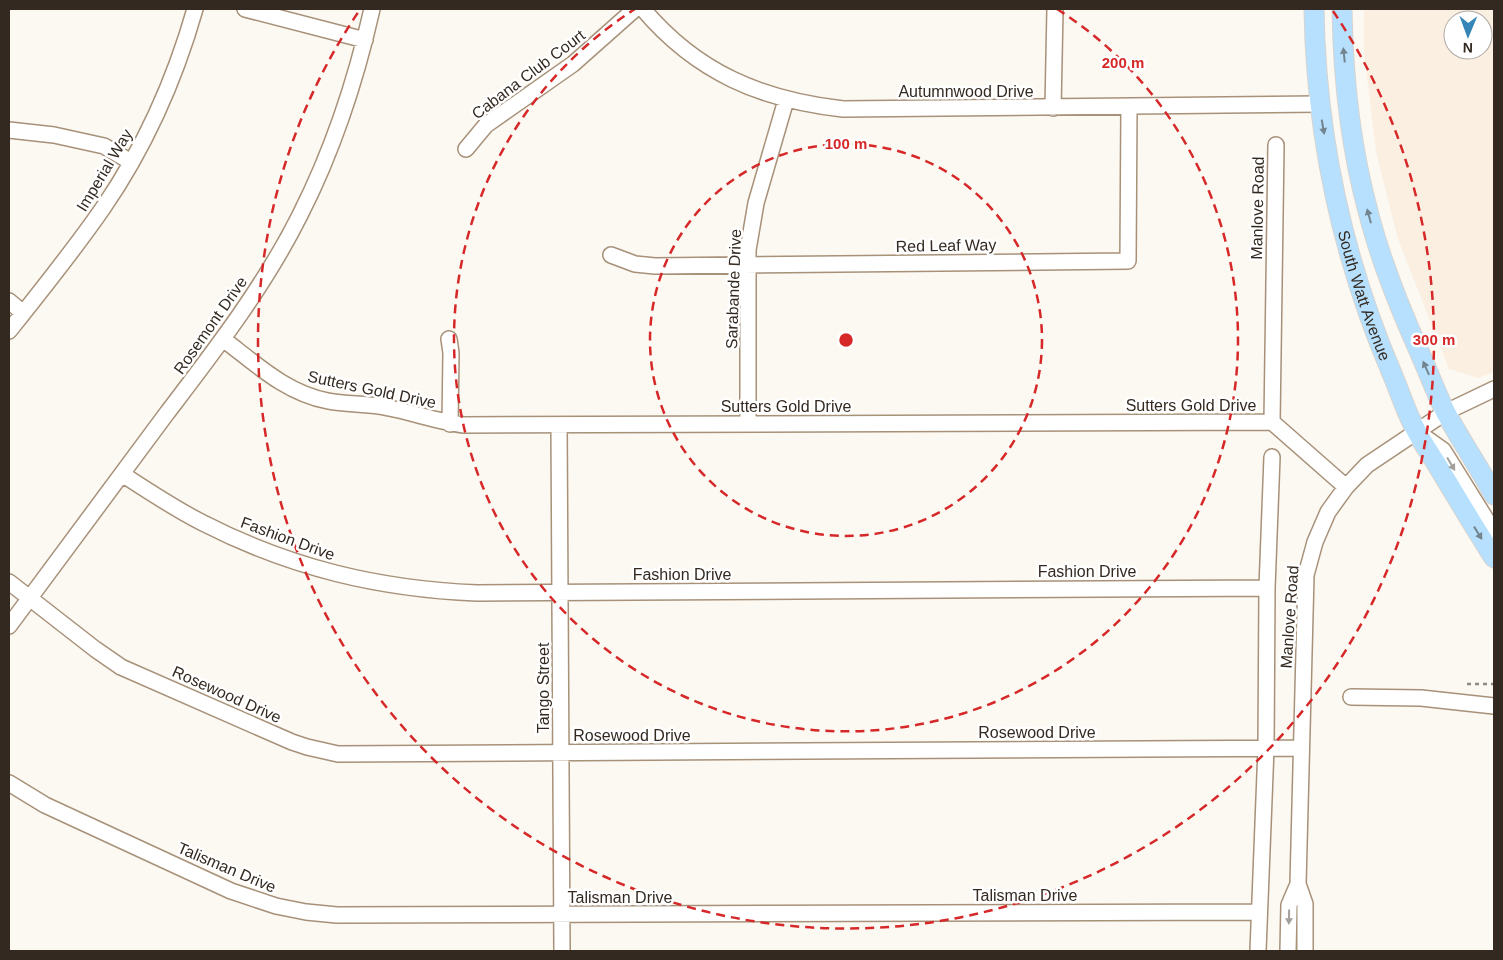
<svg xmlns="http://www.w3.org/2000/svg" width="1503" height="960" font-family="Helvetica,sans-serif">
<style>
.built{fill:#fbefe2;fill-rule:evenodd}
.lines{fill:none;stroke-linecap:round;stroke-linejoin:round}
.minor-casing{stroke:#a79179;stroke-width:18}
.major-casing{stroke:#d6d4d2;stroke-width:21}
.path{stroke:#8f8880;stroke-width:2.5;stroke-dasharray:4 4;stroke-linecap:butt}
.minor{stroke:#fff;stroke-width:15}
.major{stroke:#b6e0fd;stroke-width:19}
.oneway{fill:#74848e}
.oneway2{fill:#a39f9b}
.ring{fill:none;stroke:#d62828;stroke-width:2.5;stroke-dasharray:9 6}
.labels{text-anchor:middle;stroke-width:5;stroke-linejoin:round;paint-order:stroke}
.street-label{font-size:16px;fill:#332920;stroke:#fff}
.centre{fill:#d62828;stroke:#fff;stroke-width:2.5}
.ring-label{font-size:15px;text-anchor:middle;font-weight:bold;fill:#d62828;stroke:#fff;stroke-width:5;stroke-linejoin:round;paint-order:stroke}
</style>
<rect width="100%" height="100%" fill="#fcf8f2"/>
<path class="built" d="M 1364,9 L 1494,9 L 1494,372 L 1478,378 L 1449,369 L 1398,239 L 1376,152 L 1364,52 ZM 1453,20 L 1483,20 L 1483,50 L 1453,50 Z"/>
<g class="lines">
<g class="minor-casing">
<path id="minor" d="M 245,9 L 365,40
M 643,9 C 697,73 762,100 843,109 L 1319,104
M 1053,108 L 1055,9
M 9,130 L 54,135 L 104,146 L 131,162
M 466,149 L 486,125 L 573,64 L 635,9
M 611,255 L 635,264 L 655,266 L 1128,261 L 1129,107
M 9,301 L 23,313
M 9,331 C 41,291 74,250 103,208 C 145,147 175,79 195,9
M 223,339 C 256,364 286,393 328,401 C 348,405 369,403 389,408 C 415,413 438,422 464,425 L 1272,422 L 1346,487
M 449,339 L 451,353 L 450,424
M 1272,422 L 1276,145
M 748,424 L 748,250 L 756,203 L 786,100
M 559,425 L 562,951
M 1419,433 L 1443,450 L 1494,532
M 122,474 C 148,491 175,509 203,523 C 291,568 379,589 477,593 L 1267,588
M 9,582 L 95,649 L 121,667 L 292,742 L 307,747 L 338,754 L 1301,748
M 9,626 C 61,555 114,484 167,413 C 215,350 264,287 300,215 C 333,150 356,80 372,9
M 1351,697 L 1421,698 L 1494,706
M 9,783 L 45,805 L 231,891 L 276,906 L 306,912 L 337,915 L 1259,912
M 1298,884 L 1305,904 L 1305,951
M 1258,951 L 1266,748 L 1267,588 L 1272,457
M 1288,951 L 1289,905 L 1298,884 L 1306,575 L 1315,542 L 1328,512 L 1346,487 L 1367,465 L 1446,412 L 1494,389"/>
</g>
<g class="major-casing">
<g id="major">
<path id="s1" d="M 1314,9 C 1316,136 1343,260 1393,376 C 1401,395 1407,415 1417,432 C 1423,444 1432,456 1439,468 C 1457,498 1475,528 1494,558"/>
<path d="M 1342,9 C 1343,76 1351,150 1369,215 C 1381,262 1399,306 1419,351 C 1428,371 1436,393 1446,413 C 1461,441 1479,467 1494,495"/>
</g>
</g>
<path class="path" d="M 1467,684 L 1494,684"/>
<use href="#minor" class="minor"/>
<use href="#major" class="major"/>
</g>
<defs><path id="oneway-solid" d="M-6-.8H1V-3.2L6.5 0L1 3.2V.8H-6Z" transform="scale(1.25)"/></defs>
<g class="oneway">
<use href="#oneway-solid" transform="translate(1344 55) rotate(-96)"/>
<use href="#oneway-solid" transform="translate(1323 127) rotate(80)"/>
<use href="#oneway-solid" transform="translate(1369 216) rotate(-105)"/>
<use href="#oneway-solid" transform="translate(1426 368) rotate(-114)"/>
<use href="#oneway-solid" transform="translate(1478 533) rotate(58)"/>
</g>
<g class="oneway2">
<use href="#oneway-solid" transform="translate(1451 464) rotate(59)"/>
<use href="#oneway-solid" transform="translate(1289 917) rotate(91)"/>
</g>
<g class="ring">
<circle cx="846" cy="340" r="196"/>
<path d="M1057 9A392 392 0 1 1 635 9"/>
<path d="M1333 11A588 588 0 1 1 359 11"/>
</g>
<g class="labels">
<g class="street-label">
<text transform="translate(528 74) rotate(-37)" y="6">Cabana Club Court</text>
<text x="966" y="97">Autumnwood Drive</text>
<text transform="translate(104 170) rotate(-59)" y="6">Imperial Way</text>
<text transform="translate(1257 208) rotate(-89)" y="6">Manlove Road</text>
<text transform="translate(946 245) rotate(-1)" y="6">Red Leaf Way</text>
<text transform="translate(733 289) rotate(-88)" y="6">Sarabande Drive</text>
<text dy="6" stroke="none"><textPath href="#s1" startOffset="292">South Watt Avenue</textPath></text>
<text transform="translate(210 325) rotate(-55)" y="6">Rosemont Drive</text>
<text transform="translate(372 389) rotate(12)" y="6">Sutters Gold Drive</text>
<text x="1191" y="411">Sutters Gold Drive</text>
<text x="786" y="412">Sutters Gold Drive</text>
<text transform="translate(288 538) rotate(20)" y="6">Fashion Drive</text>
<text x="1087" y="577">Fashion Drive</text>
<text x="682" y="580">Fashion Drive</text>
<text transform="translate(1289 617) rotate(-86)" y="6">Manlove Road</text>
<text transform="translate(543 688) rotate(-90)" y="6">Tango Street</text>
<text transform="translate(227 694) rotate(24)" y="6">Rosewood Drive</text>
<text x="1037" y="738">Rosewood Drive</text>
<text x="632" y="741">Rosewood Drive</text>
<text transform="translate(227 867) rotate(23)" y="6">Talisman Drive</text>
<text x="1025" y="901">Talisman Drive</text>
<text x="620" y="903">Talisman Drive</text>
</g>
</g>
<circle cx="846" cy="340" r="8" class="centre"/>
<g class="ring-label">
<text x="1123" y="68">200 m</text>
<text x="846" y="149">100 m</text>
<text x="1434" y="345">300 m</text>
</g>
<rect width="1503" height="960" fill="none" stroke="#332920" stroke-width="20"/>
<g transform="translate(1468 35) rotate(181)"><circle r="24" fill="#ffffff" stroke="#ada9a6"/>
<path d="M0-4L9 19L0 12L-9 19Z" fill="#3585b7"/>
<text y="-8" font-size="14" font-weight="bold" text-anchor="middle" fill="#332920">N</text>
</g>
</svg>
